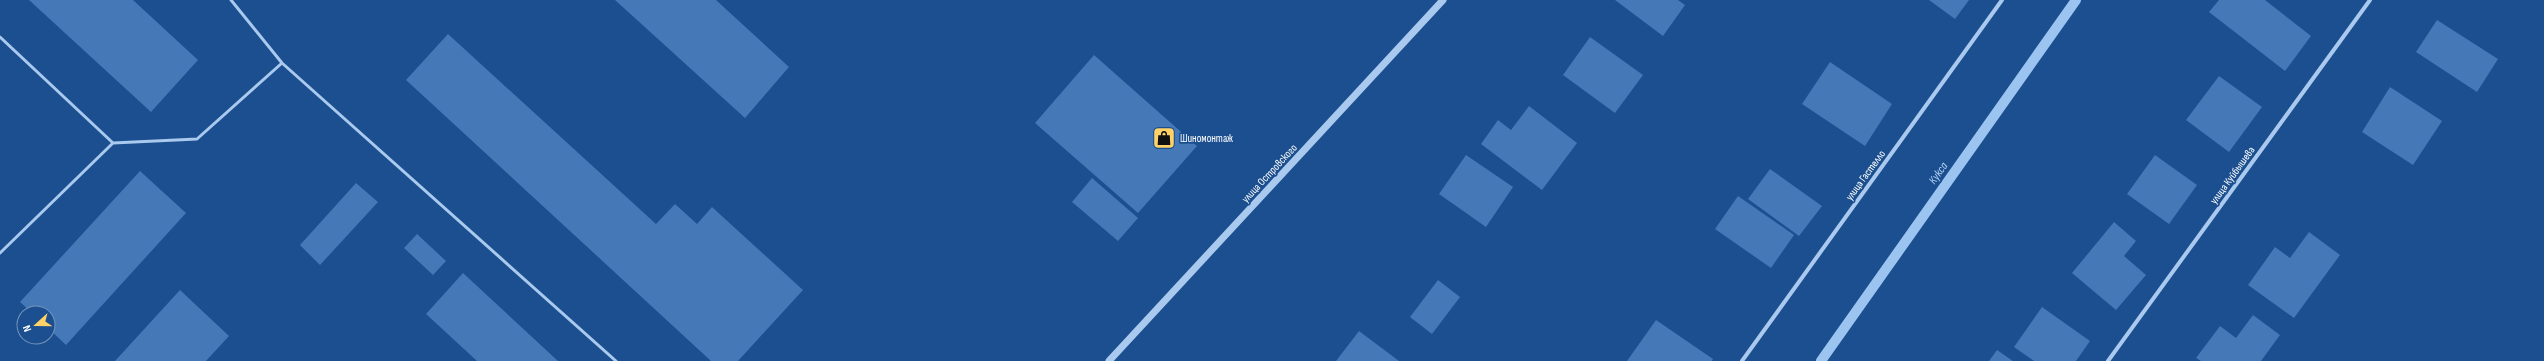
<svg xmlns="http://www.w3.org/2000/svg" width="2544" height="361" font-family="'Sofia Sans Condensed',sans-serif">
<style>
.lines{fill:none;stroke-linecap:round;stroke-linejoin:round}
.stream{stroke:#9cc4f0;stroke-width:10}
.building{fill:#4478b7}
.service{stroke:#a9c9ee;stroke-width:3}
.minor{stroke:#a9c9ee;stroke-width:4}
.tertiary{stroke:#a9c9ee;stroke-width:7}
.labels{text-anchor:middle;stroke-width:3.5;stroke-linejoin:round;paint-order:stroke}
.poi-label{font-size:11px;fill:#fff;stroke:#1b4f8f;text-anchor:start}
.street-label{font-size:11px;fill:#fff;stroke:#1b4f8f}
.water-label{font-size:12px;font-style:italic;fill:#b5d3f5;stroke:#1b4f8f}
</style>
<rect width="100%" height="100%" fill="#1b4f8f"/>
<g class="lines">
<path class="stream" d="M 1821,361 L 2076,0"/>
</g>
<path class="building" d="M 29,0 L 133,0 L 198,60 L 151,112 Z
M 615,0 L 716,0 L 789,67 L 745,118 Z
M 1615,0 L 1678,0 L 1685,5 L 1663,36 Z
M 1929,0 L 1969,0 L 1955,19 Z
M 2219,0 L 2265,0 L 2311,36 L 2285,71 L 2209,12 Z
M 2437,20 L 2498,59 L 2477,92 L 2416,52 Z
M 448,34 L 656,224 L 675,204 L 697,224 L 712,207 L 803,290 L 738,361 L 711,361 L 406,80 Z
M 1590,37 L 1643,75 L 1615,113 L 1563,75 Z
M 1094,55 L 1197,146 L 1138,213 L 1035,123 Z
M 1830,62 L 1892,104 L 1865,146 L 1802,104 Z
M 2219,76 L 2262,107 L 2229,152 L 2186,120 Z
M 2390,87 L 2442,121 L 2413,165 L 2362,132 Z
M 1529,106 L 1577,143 L 1542,190 L 1481,144 L 1498,120 L 1511,130 Z
M 1466,155 L 1513,187 L 1486,227 L 1439,194 Z
M 2155,155 L 2197,185 L 2169,224 L 2127,194 Z
M 1770,169 L 1822,206 L 1799,236 L 1748,199 Z
M 140,171 L 186,213 L 66,345 L 48,328 L 48,313 L 32,313 L 20,302 Z
M 1092,178 L 1138,218 L 1118,241 L 1072,202 Z
M 356,183 L 378,202 L 320,265 L 300,245 Z
M 1738,196 L 1794,235 L 1771,268 L 1715,229 Z
M 2114,222 L 2136,241 L 2124,256 L 2146,275 L 2116,310 L 2072,273 Z
M 2309,232 L 2340,255 L 2294,318 L 2248,285 L 2275,247 L 2290,258 Z
M 417,234 L 446,261 L 433,275 L 404,248 Z
M 463,273 L 558,361 L 477,361 L 426,314 Z
M 1438,280 L 1460,297 L 1432,334 L 1410,317 Z
M 180,290 L 229,336 L 206,361 L 115,361 Z
M 2042,307 L 2090,341 L 2076,361 L 2034,361 L 2014,347 Z
M 2253,315 L 2280,335 L 2261,361 L 2201,361 L 2196,358 L 2220,326 L 2236,338 Z
M 1656,320 L 1713,359 L 1712,361 L 1627,361 Z
M 1359,331 L 1399,361 L 1336,361 Z
M 1997,350 L 2013,361 L 1989,361 Z"/>
<g class="lines">
<path class="service" d="M 231,0 L 282,63 L 616,361
M 0,37 L 113,143
M 0,253 L 113,143 L 197,139 L 282,63"/>
<path class="minor" d="M 1742,361 L 2002,0
M 2108,361 L 2370,0"/>
<path class="tertiary" d="M 1109,361 L 1443,0"/>
</g>
<defs>
<g id="shop-square" transform="scale(1.15)"><rect x="-9" y="-9" width="18" height="18" rx="4" fill="#ffd166" stroke="#1b4f8f"/><path d="M-5-2.5h2.3a2.7 3.5 0 0 1 5.4 0H5L5.5 6h-11ZM-1.5-2.5h3a1.5 2.3 0 0 0-3 0Z" fill="#111"/></g>
</defs>
<g fill-rule="evenodd">
<use href="#shop-square" x="1164" y="138"/>
</g>
<g class="labels">
<g class="poi-label">
<text x="1180" y="142">Шиномонтаж</text>
</g>
<g class="street-label">
<text transform="translate(1269 173) rotate(-47)" y="4">улица Островского</text>
<text transform="translate(1865 175) rotate(-54)" y="4">улица Гастелло</text>
<text transform="translate(2232 175) rotate(-54)" y="4">улица Куйбышева</text>
</g>
<g class="water-label">
<text transform="translate(1938 173) rotate(-55)" y="4">Кукса</text>
</g>
</g>
<g transform="translate(36 325) rotate(249)"><circle r="19" fill="#1b4f8f" stroke="#7695bc"/>
<path d="M0-3L7 15L0 10L-7 15Z" fill="#ffd166"/>
<text y="-6" font-size="11" font-weight="bold" text-anchor="middle" fill="#ffffff">N</text>
</g>
</svg>
